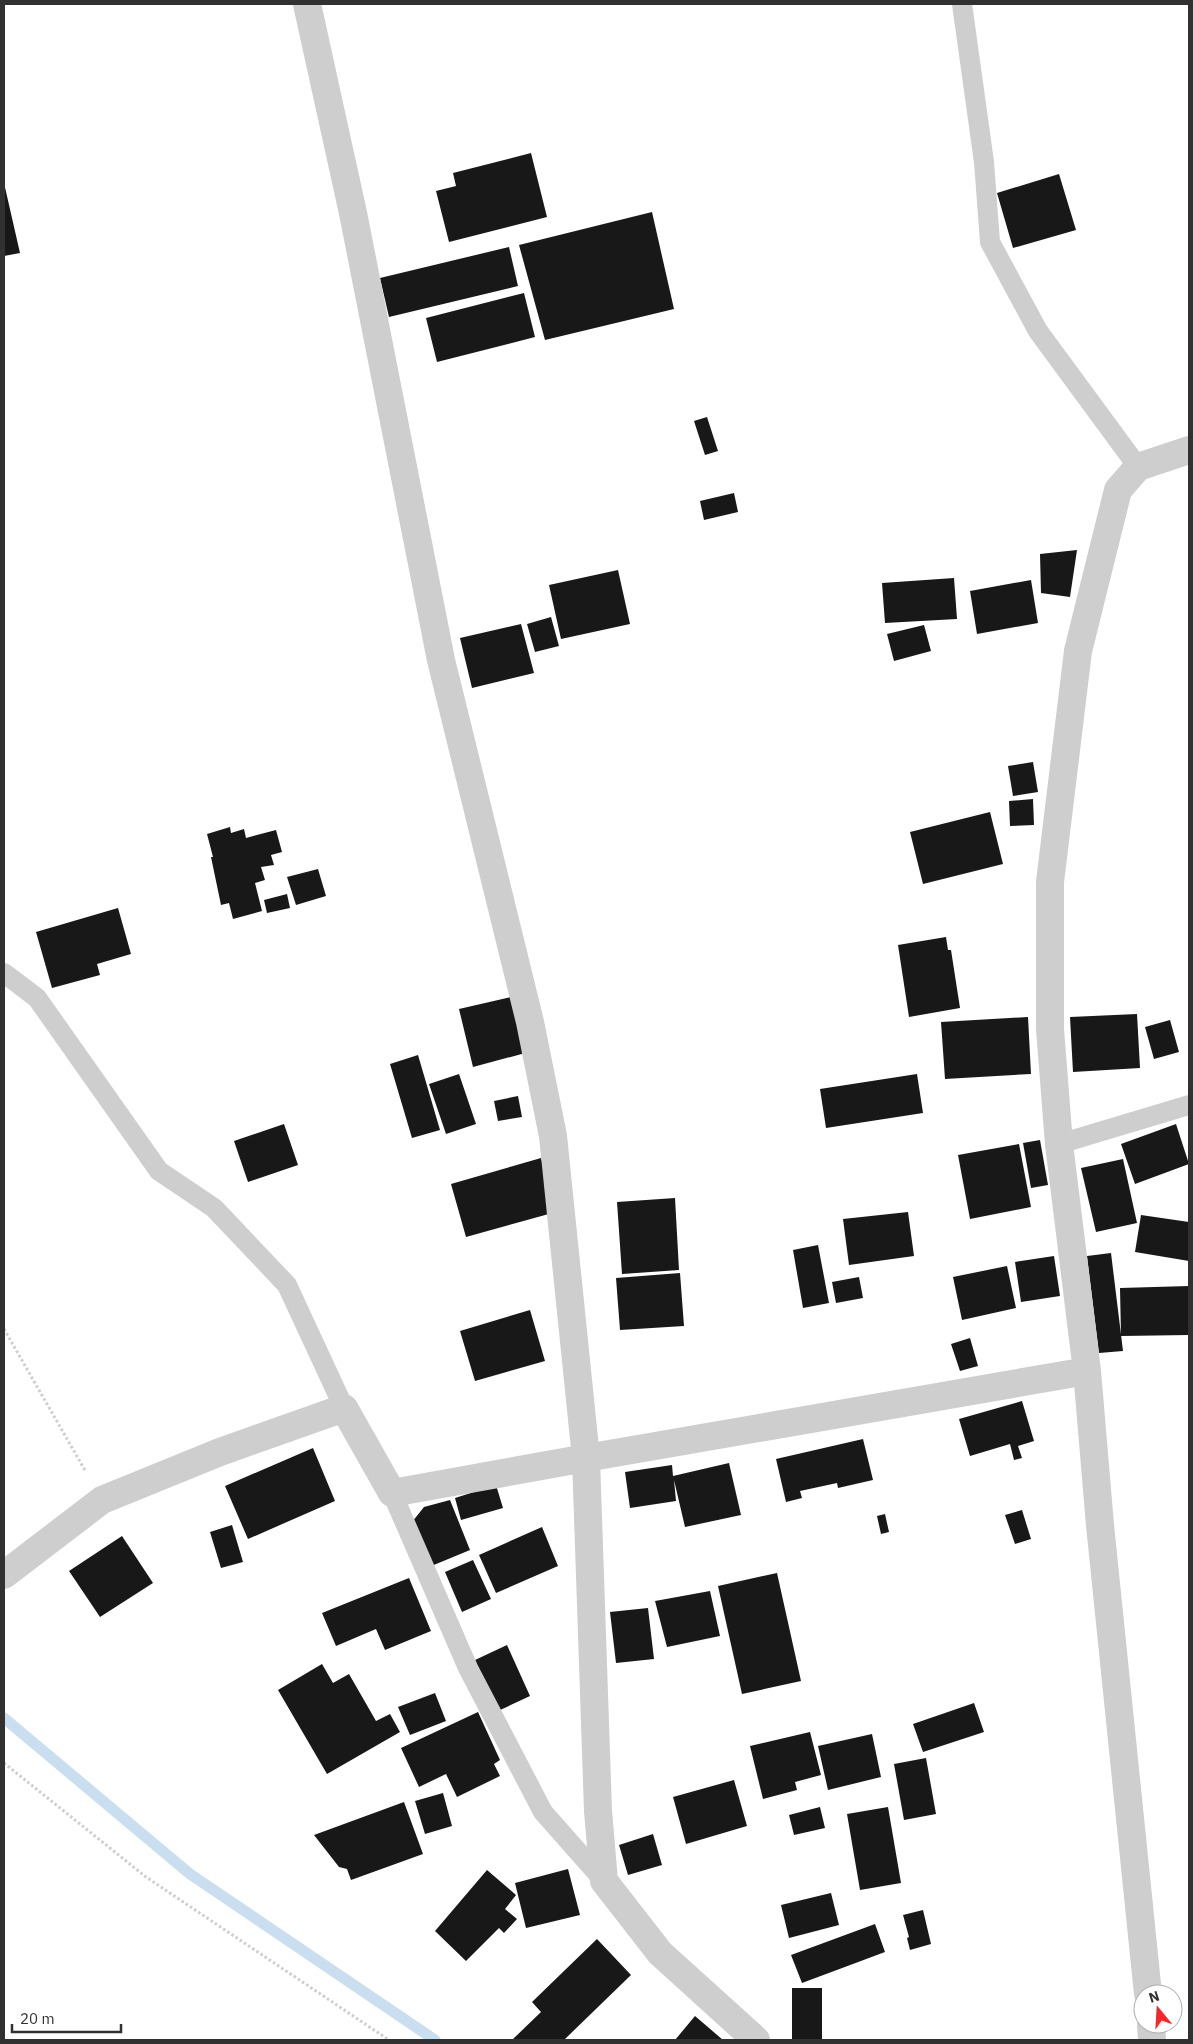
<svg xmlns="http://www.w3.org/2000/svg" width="1193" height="2044" font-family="'IBM Plex Sans',sans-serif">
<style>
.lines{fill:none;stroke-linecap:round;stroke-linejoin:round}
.stream{stroke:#c9dff0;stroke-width:11}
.building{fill:#181818}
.path{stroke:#cecece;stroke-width:3;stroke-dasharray:2.5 2.5;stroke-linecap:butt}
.lane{stroke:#cecece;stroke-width:20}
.street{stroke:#cecece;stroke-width:28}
</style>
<rect width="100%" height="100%" fill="#fff"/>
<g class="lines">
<path class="stream" d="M 4,1718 L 190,1874 L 435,2040"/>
</g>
<path class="building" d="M 531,153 L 547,217 L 449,242 L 436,191 L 456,186 L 453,173 Z
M 1059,174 L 1076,230 L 1013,248 L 997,193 Z
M 4,183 L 20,253 L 4,256 Z
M 652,212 L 674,309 L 545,340 L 519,245 Z
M 509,247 L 518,286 L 389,317 L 380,278 Z
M 524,293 L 535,337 L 437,362 L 426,318 Z
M 707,417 L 718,451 L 705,455 L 694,421 Z
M 734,493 L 738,512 L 704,520 L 700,501 Z
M 1077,550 L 1070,597 L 1041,593 L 1040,554 Z
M 618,570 L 630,624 L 561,639 L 549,585 Z
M 954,578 L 957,619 L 885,623 L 882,583 Z
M 1031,580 L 1038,623 L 977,634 L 970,591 Z
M 551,617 L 559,646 L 535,652 L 527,624 Z
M 521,624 L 534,673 L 472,688 L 460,638 Z
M 924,625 L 931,651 L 894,661 L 887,634 Z
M 1033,762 L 1038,792 L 1013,796 L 1008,766 Z
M 1033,799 L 1034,825 L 1010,826 L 1009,801 Z
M 990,812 L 1003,864 L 923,884 L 910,832 Z
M 230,827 L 231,833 L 244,829 L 246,838 L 276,830 L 282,852 L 271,855 L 274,865 L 261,867 L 265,880 L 255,883 L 262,911 L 233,919 L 229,903 L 221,905 L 211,857 L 213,857 L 207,834 Z
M 318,869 L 326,896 L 296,905 L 287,877 Z
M 287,894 L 290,908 L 267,913 L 264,900 Z
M 118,908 L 131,954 L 97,964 L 100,975 L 52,988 L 36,932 Z
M 946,937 L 948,950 L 951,950 L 960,1008 L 909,1017 L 898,945 Z
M 515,996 L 529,1052 L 473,1067 L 459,1009 Z
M 1137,1014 L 1140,1068 L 1073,1072 L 1070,1017 Z
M 1028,1017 L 1031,1074 L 945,1079 L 941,1022 Z
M 1170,1020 L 1179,1052 L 1154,1059 L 1145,1027 Z
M 418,1055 L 440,1130 L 412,1138 L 390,1064 Z
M 459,1074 L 476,1124 L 446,1134 L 429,1084 Z
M 917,1074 L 923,1113 L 826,1128 L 820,1089 Z
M 518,1096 L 522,1117 L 498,1121 L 494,1101 Z
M 284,1124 L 298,1165 L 248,1182 L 234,1141 Z
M 1176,1124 L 1189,1164 L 1135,1184 L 1121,1144 Z
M 1040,1140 L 1048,1185 L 1031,1188 L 1023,1143 Z
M 1019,1144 L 1031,1207 L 970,1219 L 958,1155 Z
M 541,1158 L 556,1212 L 466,1237 L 451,1184 Z
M 1123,1159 L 1137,1223 L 1096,1232 L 1081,1168 Z
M 675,1198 L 679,1270 L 622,1274 L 617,1202 Z
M 908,1212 L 914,1256 L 849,1265 L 843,1219 Z
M 1141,1215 L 1189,1222 L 1189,1261 L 1135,1252 Z
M 818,1245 L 829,1303 L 803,1308 L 793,1250 Z
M 1111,1253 L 1123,1351 L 1099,1353 L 1087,1256 Z
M 1054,1256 L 1060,1296 L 1021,1302 L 1015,1262 Z
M 1007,1266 L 1016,1308 L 962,1320 L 953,1277 Z
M 680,1273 L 684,1326 L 620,1330 L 616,1278 Z
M 859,1277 L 863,1298 L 836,1303 L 832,1282 Z
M 1189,1286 L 1189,1335 L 1121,1336 L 1120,1288 Z
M 530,1310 L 545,1361 L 475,1381 L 460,1331 Z
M 970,1338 L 978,1366 L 960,1371 L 951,1344 Z
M 1022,1401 L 1034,1441 L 1018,1446 L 1022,1458 L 1014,1460 L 1010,1444 L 970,1456 L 959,1419 Z
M 863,1439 L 873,1480 L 838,1488 L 837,1483 L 800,1491 L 802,1498 L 786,1502 L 776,1459 Z
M 313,1448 L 335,1501 L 248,1539 L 225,1486 Z
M 729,1463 L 741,1515 L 685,1527 L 674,1480 L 676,1501 L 630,1508 L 625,1472 L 672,1465 L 673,1476 Z
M 496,1485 L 503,1508 L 461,1520 L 455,1498 Z
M 450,1500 L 470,1550 L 429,1567 L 412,1522 L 424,1507 Z
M 1022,1510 L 1031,1539 L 1015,1544 L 1005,1515 Z
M 885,1514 L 889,1532 L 881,1534 L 877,1516 Z
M 232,1525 L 243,1562 L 221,1568 L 210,1532 Z
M 542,1527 L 558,1566 L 496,1593 L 479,1555 Z
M 122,1536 L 153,1583 L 100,1617 L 69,1571 Z
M 473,1560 L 491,1599 L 462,1612 L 445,1572 Z
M 777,1573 L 801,1681 L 742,1694 L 718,1586 Z
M 409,1578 L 431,1631 L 385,1650 L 376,1629 L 336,1646 L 322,1613 Z
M 710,1591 L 720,1636 L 667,1647 L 655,1601 Z
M 648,1608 L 654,1659 L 616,1663 L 610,1612 Z
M 507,1645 L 530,1696 L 498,1711 L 475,1660 Z
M 322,1664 L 333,1683 L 349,1674 L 376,1721 L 390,1714 L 400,1732 L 327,1774 L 278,1690 Z
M 435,1693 L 446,1721 L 410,1735 L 398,1707 Z
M 974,1703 L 984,1732 L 923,1752 L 913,1724 Z
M 478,1712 L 500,1760 L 494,1764 L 500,1776 L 457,1797 L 446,1774 L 419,1787 L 401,1748 Z
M 810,1732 L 821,1775 L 795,1782 L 797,1790 L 763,1799 L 750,1746 Z
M 872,1734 L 881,1777 L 828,1790 L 818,1746 Z
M 926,1758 L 936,1814 L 904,1820 L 894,1764 Z
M 734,1780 L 747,1826 L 686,1844 L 673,1797 Z
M 443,1793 L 452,1826 L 425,1834 L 415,1801 Z
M 404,1802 L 423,1854 L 351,1880 L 347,1869 L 339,1867 L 314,1835 Z
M 820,1807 L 825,1828 L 794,1835 L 789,1815 Z
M 888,1807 L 901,1883 L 860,1890 L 847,1814 Z
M 653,1834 L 662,1865 L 628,1875 L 619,1845 Z
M 568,1869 L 580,1915 L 526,1928 L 515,1883 Z
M 487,1870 L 516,1895 L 505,1909 L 517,1919 L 504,1933 L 499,1928 L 466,1961 L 435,1931 Z
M 831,1893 L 839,1925 L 789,1938 L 781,1905 Z
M 923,1910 L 931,1944 L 910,1950 L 907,1938 L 909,1937 L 903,1915 Z
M 875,1924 L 885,1952 L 802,1983 L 791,1955 Z
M 597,1939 L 631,1975 L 565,2039 L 566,2040 L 512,2040 L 541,2012 L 532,2002 Z
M 792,1988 L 822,1988 L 822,2040 L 792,2040 Z
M 695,2016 L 723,2040 L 675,2040 Z"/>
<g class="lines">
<path class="path" d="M 4,1329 L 86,1472
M 4,1763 L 146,1877 L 389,2040"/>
<path class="lane" d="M 962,4 L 984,162 L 990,242 L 1038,331 L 1138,467
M 4,973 L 37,998 L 159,1171 L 214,1208 L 287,1285 L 344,1408
M 1059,1144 L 1189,1105
M 392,1493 L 468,1668 L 543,1812 L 604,1881"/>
<path class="street" d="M 307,4 L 353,213 L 441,660 L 530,1022 L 553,1136 L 586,1458 L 598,1811 L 604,1881 L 660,1953 L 756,2040
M 4,1575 L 102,1500 L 220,1452 L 344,1408 L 392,1493 L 586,1458 L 1087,1371
M 1148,1994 L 1100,1525 L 1087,1371 L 1059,1144 L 1050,1029 L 1050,882 L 1078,651 L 1118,490 L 1138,467 L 1189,450
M 1151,2024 L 1152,2040"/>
</g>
<rect width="1193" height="2044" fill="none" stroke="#313131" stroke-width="10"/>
<g transform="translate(1158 2009) rotate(342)"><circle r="24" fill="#ffffff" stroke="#adadad"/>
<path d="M0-4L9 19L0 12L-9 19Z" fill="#f5252a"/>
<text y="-8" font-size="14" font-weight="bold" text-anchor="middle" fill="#313131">N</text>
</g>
<path d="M12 2024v8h109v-8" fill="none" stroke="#313131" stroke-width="2.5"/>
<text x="20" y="2024" font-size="15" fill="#313131" stroke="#ffffff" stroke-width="4" paint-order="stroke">20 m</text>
</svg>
